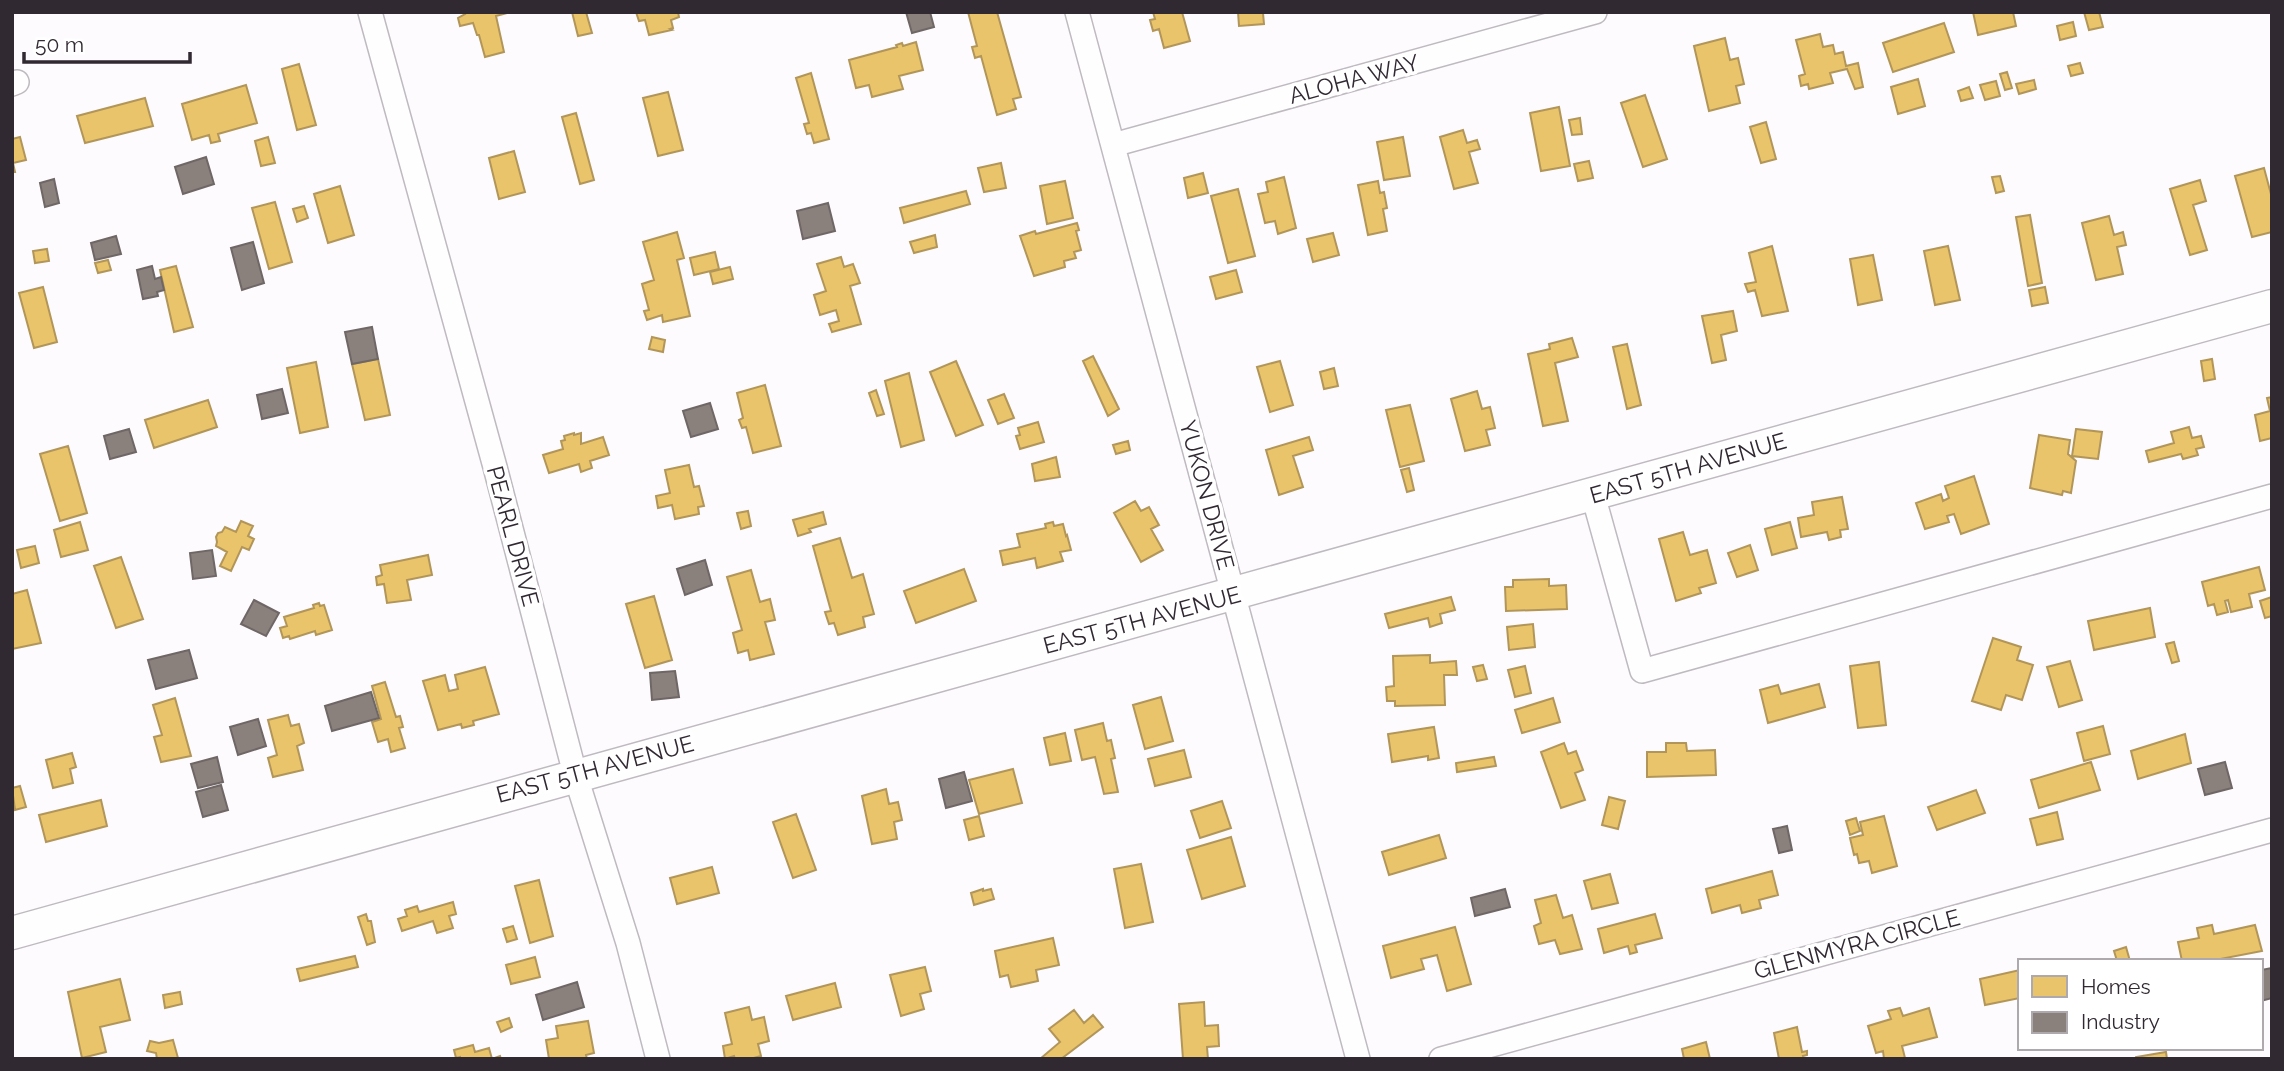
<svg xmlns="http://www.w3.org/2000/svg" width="2284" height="1071" font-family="Raleway,sans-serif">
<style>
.homes{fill:#e9c46a;stroke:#b29659;stroke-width:2}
.industry{fill:#8a817c;stroke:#6f6766;stroke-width:2}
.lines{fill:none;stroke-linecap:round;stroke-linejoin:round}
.street-casing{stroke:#bfbac0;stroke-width:26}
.secondary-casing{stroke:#bfbac0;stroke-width:35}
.street{stroke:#fffeff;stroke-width:23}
.secondary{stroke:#fffeff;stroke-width:32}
.labels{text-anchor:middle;stroke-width:7;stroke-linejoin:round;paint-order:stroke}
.street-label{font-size:23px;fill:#312932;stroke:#fff}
</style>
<rect width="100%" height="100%" fill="#fdfbfe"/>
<path class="homes" d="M 464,12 L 511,12 L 496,16 L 504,52 L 485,57 L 479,35 L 477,35 L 473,23 L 460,26 L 458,18 L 465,14 Z
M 572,12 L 586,12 L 592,33 L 578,36 Z
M 636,12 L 678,12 L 679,17 L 671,20 L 673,28 L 670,29 L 672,30 L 649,35 L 645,20 L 639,21 Z
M 968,12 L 997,12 L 1021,97 L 1013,99 L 1016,109 L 997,115 L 981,56 L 975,58 L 972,47 L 977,46 Z
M 1153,12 L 1182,12 L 1190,41 L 1164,48 L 1159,29 L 1153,31 L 1150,20 L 1155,19 Z
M 1238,12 L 1271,12 L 1263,13 L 1264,24 L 1239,26 Z
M 1973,12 L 2013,12 L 2016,26 L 1978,35 Z
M 2084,12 L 2099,12 L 2103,27 L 2089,30 Z
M 2073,22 L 2076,36 L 2060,40 L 2057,26 Z
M 1944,23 L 1954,52 L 1893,72 L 1883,43 Z
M 1820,34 L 1823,47 L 1833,45 L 1835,54 L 1843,52 L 1846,66 L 1858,63 L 1863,87 L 1855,89 L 1847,69 L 1830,73 L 1833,83 L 1809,89 L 1808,84 L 1801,86 L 1799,76 L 1805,74 L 1796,40 Z
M 1725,38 L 1730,60 L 1738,58 L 1744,84 L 1736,86 L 1740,103 L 1709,111 L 1694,46 Z
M 916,42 L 923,70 L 899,76 L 903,89 L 872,97 L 869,85 L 856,88 L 849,60 L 897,47 L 896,45 L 902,43 L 903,46 Z
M 2080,63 L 2083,73 L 2071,76 L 2068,66 Z
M 299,64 L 316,125 L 297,130 L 282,69 Z
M 2007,72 L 2012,88 L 2005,90 L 2000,74 Z
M 811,73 L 829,139 L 814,143 L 811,133 L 807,134 L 804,124 L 809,123 L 796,78 Z
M 1918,79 L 1925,106 L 1898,114 L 1891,87 Z
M 2034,80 L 2036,89 L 2019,94 L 2016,84 Z
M 1996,81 L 2000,96 L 1985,100 L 1980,85 Z
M 246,85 L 257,123 L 218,134 L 220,141 L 211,143 L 209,135 L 192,140 L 182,104 Z
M 1969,87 L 1973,98 L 1961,101 L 1958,91 Z
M 668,92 L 683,150 L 658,156 L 643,98 Z
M 1645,95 L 1667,159 L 1643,167 L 1621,103 Z
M 145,98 L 153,126 L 85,143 L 77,116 Z
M 1559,107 L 1570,166 L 1541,171 L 1530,113 Z
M 576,113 L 594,180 L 580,184 L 562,117 Z
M 1580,118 L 1582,134 L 1572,135 L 1569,120 Z
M 1766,122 L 1776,159 L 1761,163 L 1750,127 Z
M 1463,130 L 1467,143 L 1477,140 L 1480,149 L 1469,152 L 1478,183 L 1454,189 L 1440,137 Z
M 20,137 L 26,160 L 13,163 L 15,172 L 12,172 L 12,139 Z
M 268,137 L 275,163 L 261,166 L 255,141 Z
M 1403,137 L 1410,176 L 1384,180 L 1377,142 Z
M 514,151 L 525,192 L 499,199 L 489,158 Z
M 1589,161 L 1593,178 L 1578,181 L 1574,164 Z
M 1001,163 L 1006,188 L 984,192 L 978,168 Z
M 2264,168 L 2272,198 L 2272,232 L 2252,237 L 2235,176 Z
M 1203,173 L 1208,193 L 1188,198 L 1184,178 Z
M 2000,176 L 2004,191 L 1996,193 L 1992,177 Z
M 1284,177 L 1296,228 L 1278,234 L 1275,221 L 1265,223 L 1258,194 L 1268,192 L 1266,182 Z
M 2200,180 L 2206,201 L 2193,205 L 2207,250 L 2190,255 L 2170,189 Z
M 1065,181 L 1073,218 L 1047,224 L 1040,186 Z
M 1378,181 L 1380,193 L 1384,192 L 1387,208 L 1383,209 L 1387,231 L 1368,235 L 1358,185 Z
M 340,186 L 354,235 L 328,243 L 314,194 Z
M 1238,189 L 1255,256 L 1228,263 L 1211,196 Z
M 966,191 L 970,204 L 904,223 L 900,208 Z
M 275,202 L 292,262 L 269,269 L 252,208 Z
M 304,206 L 308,218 L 297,222 L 293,209 Z
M 2030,215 L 2042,283 L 2028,286 L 2016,217 Z
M 2109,216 L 2114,235 L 2123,232 L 2126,245 L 2117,247 L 2123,274 L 2096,280 L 2082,223 Z
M 1077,223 L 1079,230 L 1076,231 L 1081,250 L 1074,252 L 1076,258 L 1064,261 L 1065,267 L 1034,276 L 1020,236 L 1035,231 L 1036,234 Z
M 677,232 L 684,258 L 677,260 L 690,316 L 663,322 L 662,315 L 647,320 L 644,311 L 649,310 L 642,284 L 654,280 L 643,242 Z
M 1333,233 L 1339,255 L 1313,262 L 1307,239 Z
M 935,235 L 937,247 L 914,253 L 910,242 Z
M 1772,246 L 1788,311 L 1762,316 L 1755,290 L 1748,292 L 1745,284 L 1756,282 L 1749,253 Z
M 1948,246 L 1960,300 L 1935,305 L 1924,251 Z
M 47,249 L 49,261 L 35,263 L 33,251 Z
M 715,252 L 719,269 L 694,275 L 690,258 Z
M 1873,255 L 1882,300 L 1858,305 L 1850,259 Z
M 841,257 L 844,267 L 853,264 L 860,283 L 850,286 L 861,324 L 832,332 L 829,324 L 839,321 L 836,310 L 820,315 L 814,295 L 826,291 L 817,264 Z
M 108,260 L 111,270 L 98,273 L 95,263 Z
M 176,266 L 193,327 L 174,332 L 160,270 Z
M 730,267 L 733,279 L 713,284 L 710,272 Z
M 1236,270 L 1242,292 L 1216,299 L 1210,277 Z
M 43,287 L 57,342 L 34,348 L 19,293 Z
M 2045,287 L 2048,303 L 2032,306 L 2029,290 Z
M 1733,311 L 1737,331 L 1721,335 L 1726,360 L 1712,363 L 1702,316 Z
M 652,337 L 665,340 L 663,352 L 649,349 Z
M 1572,338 L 1578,357 L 1555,363 L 1568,421 L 1543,426 L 1528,354 L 1550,349 L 1549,344 Z
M 1627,344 L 1641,405 L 1627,409 L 1613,347 Z
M 1093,356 L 1119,409 L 1108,416 L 1083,361 Z
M 378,359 L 390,415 L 365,420 L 352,364 Z
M 2212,359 L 2215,379 L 2204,381 L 2201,361 Z
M 956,361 L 983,425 L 956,436 L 930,372 Z
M 1280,361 L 1293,405 L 1270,412 L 1257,367 Z
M 316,362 L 328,427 L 300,433 L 287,368 Z
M 1334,368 L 1338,386 L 1324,389 L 1320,372 Z
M 909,373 L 924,440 L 901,447 L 885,381 Z
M 765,385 L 781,446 L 753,453 L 746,427 L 742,428 L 739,420 L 743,418 L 737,393 Z
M 876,390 L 884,414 L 877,416 L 869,393 Z
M 1477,391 L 1482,409 L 1490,407 L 1495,428 L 1486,430 L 1490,445 L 1465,451 L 1451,399 Z
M 1004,394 L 1014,418 L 998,424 L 988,400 Z
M 2272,397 L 2272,438 L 2260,441 L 2255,415 L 2270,411 L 2267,398 Z
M 208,400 L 217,427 L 154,448 L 145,420 Z
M 1410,405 L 1424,461 L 1400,467 L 1386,410 Z
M 1038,422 L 1044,442 L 1020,449 L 1016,436 L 1020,435 L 1018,428 Z
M 2189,427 L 2192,438 L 2201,436 L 2204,447 L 2196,449 L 2198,455 L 2183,459 L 2181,454 L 2149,462 L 2146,451 L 2174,443 L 2171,432 Z
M 2076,429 L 2102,432 L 2098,459 L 2072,456 Z
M 574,433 L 574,435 L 581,433 L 581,444 L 603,437 L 609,455 L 590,461 L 592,468 L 581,472 L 579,464 L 549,473 L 543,455 L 563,449 L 561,441 L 565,440 L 564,436 Z
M 2039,435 L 2070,440 L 2068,454 L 2076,461 L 2071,493 L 2063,491 L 2062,495 L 2030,488 Z
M 1309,437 L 1313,450 L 1293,456 L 1303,487 L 1279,495 L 1266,450 Z
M 1128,441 L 1130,450 L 1116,454 L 1113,445 Z
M 68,446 L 87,513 L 60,521 L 40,454 Z
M 1056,457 L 1060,477 L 1035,481 L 1032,464 Z
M 689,465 L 694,487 L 699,486 L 704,506 L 698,507 L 699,514 L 675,519 L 672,505 L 658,508 L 656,496 L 670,493 L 665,470 Z
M 1409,468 L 1414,490 L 1407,492 L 1401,470 Z
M 1974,476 L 1989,524 L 1961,534 L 1954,514 L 1947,516 L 1949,522 L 1925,529 L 1916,503 L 1941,494 L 1943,501 L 1949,498 L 1945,486 Z
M 1842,497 L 1848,529 L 1840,530 L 1841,537 L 1829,540 L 1827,532 L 1801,537 L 1798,518 L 1814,515 L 1812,502 Z
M 1135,501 L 1141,511 L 1149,507 L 1159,525 L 1151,529 L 1163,550 L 1141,562 L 1114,513 Z
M 748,511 L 751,526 L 741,529 L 737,513 Z
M 823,512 L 826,524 L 809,529 L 811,532 L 798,536 L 793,520 Z
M 241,521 L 253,526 L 248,536 L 254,539 L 249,550 L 242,547 L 231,571 L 220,566 L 227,552 L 216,546 L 217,542 L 216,537 L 218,533 L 222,532 L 225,527 L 236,532 Z
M 80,522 L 88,550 L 61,557 L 54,530 Z
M 1053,522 L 1054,526 L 1063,524 L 1066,536 L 1067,535 L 1071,550 L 1060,552 L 1063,561 L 1037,568 L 1035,558 L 1003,565 L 1000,551 L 1020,547 L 1017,534 L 1046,528 L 1045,524 Z
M 1790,522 L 1797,548 L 1772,555 L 1765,529 Z
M 1683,532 L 1690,555 L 1707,550 L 1716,583 L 1699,588 L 1701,593 L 1676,601 L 1659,539 Z
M 840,538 L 852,578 L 863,574 L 874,614 L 863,617 L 865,627 L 838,635 L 834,623 L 829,624 L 825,612 L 831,611 L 813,546 Z
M 1750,545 L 1758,570 L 1737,577 L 1728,553 Z
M 35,546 L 39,563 L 21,568 L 17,550 Z
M 428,555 L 432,575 L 407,580 L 411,600 L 387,603 L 384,584 L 377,585 L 376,577 L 382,575 L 380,565 Z
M 121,557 L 143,619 L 116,628 L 94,566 Z
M 2259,567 L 2265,590 L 2249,594 L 2252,607 L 2231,612 L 2228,600 L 2225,601 L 2228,612 L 2217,615 L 2214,604 L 2208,606 L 2202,582 Z
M 964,569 L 976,601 L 916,623 L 904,591 Z
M 751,570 L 760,602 L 770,599 L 775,620 L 765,622 L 774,654 L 750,660 L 748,650 L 738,653 L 733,633 L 742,630 L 727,577 Z
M 1549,579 L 1549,586 L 1566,585 L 1567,609 L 1506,611 L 1505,587 L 1513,587 L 1513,580 Z
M 27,590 L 41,643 L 12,649 L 12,594 Z
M 654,596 L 672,660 L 645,668 L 626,604 Z
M 1451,597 L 1455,610 L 1440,614 L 1442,623 L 1430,627 L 1428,618 L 1389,628 L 1385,614 Z
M 2272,597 L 2272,616 L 2265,618 L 2260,601 Z
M 319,603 L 320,606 L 324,605 L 332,630 L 316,635 L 315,631 L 290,639 L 289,636 L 283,638 L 280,628 L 287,626 L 284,617 L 314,608 L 313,605 Z
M 2150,608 L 2155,637 L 2094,650 L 2088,621 Z
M 1533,624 L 1535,647 L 1509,650 L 1507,627 Z
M 1993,638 L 2021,647 L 2017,660 L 2033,665 L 2022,700 L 2006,695 L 2001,710 L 1972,701 Z
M 2174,642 L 2179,661 L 2172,663 L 2166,644 Z
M 1430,655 L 1430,663 L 1456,661 L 1457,675 L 1444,675 L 1445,705 L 1395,706 L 1395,701 L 1387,701 L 1386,687 L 1394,686 L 1393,656 Z
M 2070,661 L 2082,700 L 2059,707 L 2047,667 Z
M 1879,662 L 1886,725 L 1858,728 L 1850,666 Z
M 1483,665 L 1487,679 L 1477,681 L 1473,667 Z
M 1525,666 L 1531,693 L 1515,697 L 1508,670 Z
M 485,667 L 499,714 L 473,721 L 474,725 L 462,728 L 461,724 L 438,730 L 423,681 L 445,675 L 449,691 L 458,689 L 455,675 Z
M 385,682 L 396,717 L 400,716 L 403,727 L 399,728 L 405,748 L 391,752 L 388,739 L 378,742 L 372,722 L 381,719 L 372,686 Z
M 1819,684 L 1825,707 L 1768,723 L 1760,690 L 1778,685 L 1781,694 Z
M 1161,697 L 1173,741 L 1145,749 L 1133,705 Z
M 175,698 L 191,756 L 161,762 L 154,737 L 162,735 L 153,705 Z
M 1553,698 L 1560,722 L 1522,733 L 1515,710 Z
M 288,715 L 291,726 L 299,724 L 304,743 L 297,746 L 303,770 L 273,777 L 268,758 L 277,755 L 268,720 Z
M 1103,723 L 1107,741 L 1111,740 L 1115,758 L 1111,759 L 1118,792 L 1104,794 L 1095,757 L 1082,760 L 1075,730 Z
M 2103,726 L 2110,754 L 2084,761 L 2077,733 Z
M 1434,727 L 1439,758 L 1428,760 L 1428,756 L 1392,762 L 1388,734 Z
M 1065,733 L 1071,761 L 1050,765 L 1044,738 Z
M 2185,734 L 2191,763 L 2138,779 L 2131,751 Z
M 1564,743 L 1568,754 L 1576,751 L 1583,770 L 1575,773 L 1585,800 L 1561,808 L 1541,752 Z
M 1666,743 L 1686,743 L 1687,751 L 1715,750 L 1716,775 L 1647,777 L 1647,752 L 1666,752 Z
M 1184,750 L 1191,777 L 1155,786 L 1148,759 Z
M 72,753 L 76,767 L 70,769 L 73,783 L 53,788 L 46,760 Z
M 1494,757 L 1496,766 L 1457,772 L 1456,763 Z
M 2091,762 L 2100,790 L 2039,808 L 2031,780 Z
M 1013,769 L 1022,803 L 979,814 L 969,780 Z
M 20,786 L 26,807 L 15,810 L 12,788 Z
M 886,789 L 889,804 L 898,802 L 902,820 L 894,822 L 897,839 L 872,844 L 862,796 Z
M 1976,790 L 1985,813 L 1937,830 L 1928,807 Z
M 1609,797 L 1625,801 L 1618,829 L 1602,825 Z
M 101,800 L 107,826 L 46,842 L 39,815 Z
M 1222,801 L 1231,828 L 1200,838 L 1191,811 Z
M 2057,812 L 2063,839 L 2037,845 L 2030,819 Z
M 796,814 L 816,870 L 793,878 L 773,822 Z
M 979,816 L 984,836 L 969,840 L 964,820 Z
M 1884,816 L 1897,866 L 1872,873 L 1869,861 L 1859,863 L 1857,854 L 1854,855 L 1850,838 L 1863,835 L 1860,822 Z
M 1856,818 L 1860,831 L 1850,835 L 1846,821 Z
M 1439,835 L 1446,858 L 1389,875 L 1382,852 Z
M 1231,837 L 1245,886 L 1202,899 L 1187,850 Z
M 1141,864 L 1153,922 L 1125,928 L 1114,869 Z
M 712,867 L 719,893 L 677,904 L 670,878 Z
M 1772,871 L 1778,895 L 1759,900 L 1761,908 L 1742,913 L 1740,905 L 1712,913 L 1706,889 Z
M 1610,874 L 1618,903 L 1592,909 L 1584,881 Z
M 539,880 L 553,936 L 530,943 L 515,886 Z
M 983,889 L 983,891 L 991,889 L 994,899 L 974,905 L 971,893 Z
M 1556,895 L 1563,918 L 1572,915 L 1582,949 L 1560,954 L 1555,940 L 1539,944 L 1534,926 L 1541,923 L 1535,900 Z
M 453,902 L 456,914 L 449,916 L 453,928 L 437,933 L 433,921 L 402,931 L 398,919 L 407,916 L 405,910 L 417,906 L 419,912 Z
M 366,914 L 368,921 L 371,921 L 375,942 L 367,945 L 358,917 Z
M 1655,914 L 1662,938 L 1635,945 L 1637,952 L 1630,954 L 1628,946 L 1604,953 L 1598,929 Z
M 2212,925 L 2214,934 L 2255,925 L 2262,951 L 2210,961 L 2182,961 L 2178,942 L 2199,938 L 2197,928 Z
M 513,926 L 517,939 L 507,942 L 503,929 Z
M 1455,927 L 1471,984 L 1447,991 L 1437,955 L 1421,959 L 1424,969 L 1391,978 L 1383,946 Z
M 1053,938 L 1059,965 L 1036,970 L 1038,981 L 1011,987 L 1008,975 L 1000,977 L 995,951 Z
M 2126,947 L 2130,961 L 2117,961 L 2114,951 Z
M 355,956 L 358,967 L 300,981 L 297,969 Z
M 535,957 L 540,977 L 511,984 L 506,965 Z
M 925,967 L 931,991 L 920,994 L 924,1009 L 901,1016 L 890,975 Z
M 2020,970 L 2020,998 L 1985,1005 L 1980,979 Z
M 120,979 L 130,1020 L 100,1027 L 106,1052 L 82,1058 L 68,992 Z
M 835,983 L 841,1007 L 793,1020 L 786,996 Z
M 180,992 L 182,1004 L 165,1008 L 163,995 Z
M 1204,1002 L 1205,1026 L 1218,1025 L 1219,1046 L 1207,1047 L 1208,1059 L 1183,1059 L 1179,1004 Z
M 749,1007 L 752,1020 L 764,1017 L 769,1041 L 758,1044 L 761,1056 L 750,1059 L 735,1059 L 734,1056 L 725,1059 L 723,1046 L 732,1044 L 725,1013 Z
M 1900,1008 L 1903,1016 L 1929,1008 L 1937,1037 L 1902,1046 L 1905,1058 L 1884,1059 L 1883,1051 L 1876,1053 L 1868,1026 L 1891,1019 L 1888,1011 Z
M 1074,1010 L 1084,1023 L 1093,1015 L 1103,1027 L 1061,1059 L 1040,1059 L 1060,1042 L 1049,1029 Z
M 509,1018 L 512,1027 L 501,1032 L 497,1022 Z
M 588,1021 L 594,1053 L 586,1055 L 587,1059 L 549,1059 L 546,1040 L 558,1038 L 556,1026 Z
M 1797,1027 L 1802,1052 L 1807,1051 L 1807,1055 L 1803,1056 L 1804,1059 L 1779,1059 L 1774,1033 Z
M 173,1040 L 178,1058 L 157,1059 L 156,1053 L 147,1051 L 150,1041 L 159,1043 Z
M 1706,1042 L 1710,1059 L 1684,1059 L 1682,1049 Z
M 473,1045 L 475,1052 L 489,1048 L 492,1059 L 500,1056 L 501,1059 L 460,1059 L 460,1057 L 456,1058 L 454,1050 Z
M 2166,1052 L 2167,1059 L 2136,1059 L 2136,1057 Z"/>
<path class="industry" d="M 906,12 L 930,12 L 934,27 L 912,33 Z
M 206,157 L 214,184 L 183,194 L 175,167 Z
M 54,179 L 59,203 L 45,207 L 40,183 Z
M 828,203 L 835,231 L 803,239 L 797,211 Z
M 116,236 L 121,254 L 95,260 L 91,243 Z
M 253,242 L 264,283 L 242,290 L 231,248 Z
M 152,266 L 155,279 L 161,277 L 164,290 L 157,292 L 158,296 L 143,299 L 137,270 Z
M 372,327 L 378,359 L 352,364 L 345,332 Z
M 282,389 L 288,413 L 262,419 L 257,395 Z
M 710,403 L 718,429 L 691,437 L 683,411 Z
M 129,429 L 136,452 L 110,459 L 104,436 Z
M 212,550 L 216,576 L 193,579 L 190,553 Z
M 705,560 L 712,585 L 685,595 L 677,569 Z
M 254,600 L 279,613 L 266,636 L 241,624 Z
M 189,650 L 197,678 L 156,689 L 148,660 Z
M 675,671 L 679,697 L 652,700 L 650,673 Z
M 371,692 L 379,718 L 332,731 L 325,706 Z
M 258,719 L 266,746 L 238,755 L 230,727 Z
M 217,757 L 223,782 L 198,788 L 191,764 Z
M 2225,762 L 2232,788 L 2205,795 L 2198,769 Z
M 964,772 L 972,801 L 946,808 L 939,779 Z
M 221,785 L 228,810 L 203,817 L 196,792 Z
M 1787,826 L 1792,850 L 1779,853 L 1773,829 Z
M 1505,889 L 1510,907 L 1475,916 L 1471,898 Z
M 2272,968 L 2272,998 L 2261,1001 L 2261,970 Z
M 577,982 L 584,1007 L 543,1020 L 536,995 Z"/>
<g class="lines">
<g class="street-casing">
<path id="street" d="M 370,12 L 495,467 L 575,774 L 628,943 L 658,1059
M 1077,12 L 1358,1059
M 12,84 L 17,82
M 1113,145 L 1595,12
M 1593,495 L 1642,671 L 2272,496
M 1441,1059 L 2272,830"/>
</g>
<g class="secondary-casing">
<path id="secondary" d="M 12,933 C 764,720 1519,516 2272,306"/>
</g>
<use href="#street" class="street"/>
<use href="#secondary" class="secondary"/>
</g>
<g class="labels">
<g class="street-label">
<text transform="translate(1354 79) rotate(-15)" y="8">ALOHA WAY</text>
<text transform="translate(1688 468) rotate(-16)" y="8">EAST 5TH AVENUE</text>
<text transform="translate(1207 495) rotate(75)" y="8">YUKON DRIVE</text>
<text transform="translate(513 536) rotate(75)" y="8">PEARL DRIVE</text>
<text transform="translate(1142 620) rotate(-15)" y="8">EAST 5TH AVENUE</text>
<text transform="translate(595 769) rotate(-15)" y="8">EAST 5TH AVENUE</text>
<text transform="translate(1857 944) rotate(-15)" y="8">GLENMYRA CIRCLE</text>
</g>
</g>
<rect width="2284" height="1071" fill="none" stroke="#312932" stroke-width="28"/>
<rect x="2018" y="959" width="245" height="91" fill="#ffffff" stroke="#ada9ad" stroke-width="2"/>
<rect x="2032" y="976" width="35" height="21" fill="#e9c46a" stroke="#ada9ad" stroke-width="2"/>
<text x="2081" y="994" font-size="21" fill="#312932">Homes</text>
<rect x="2032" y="1012" width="35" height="21" fill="#8a817c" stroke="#ada9ad" stroke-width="2"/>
<text x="2081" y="1029" font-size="21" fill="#312932">Industry</text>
<path d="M24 52v10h166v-10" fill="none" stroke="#312932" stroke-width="3.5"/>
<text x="35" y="52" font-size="21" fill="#312932" stroke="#ffffff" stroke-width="5" paint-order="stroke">50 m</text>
</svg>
